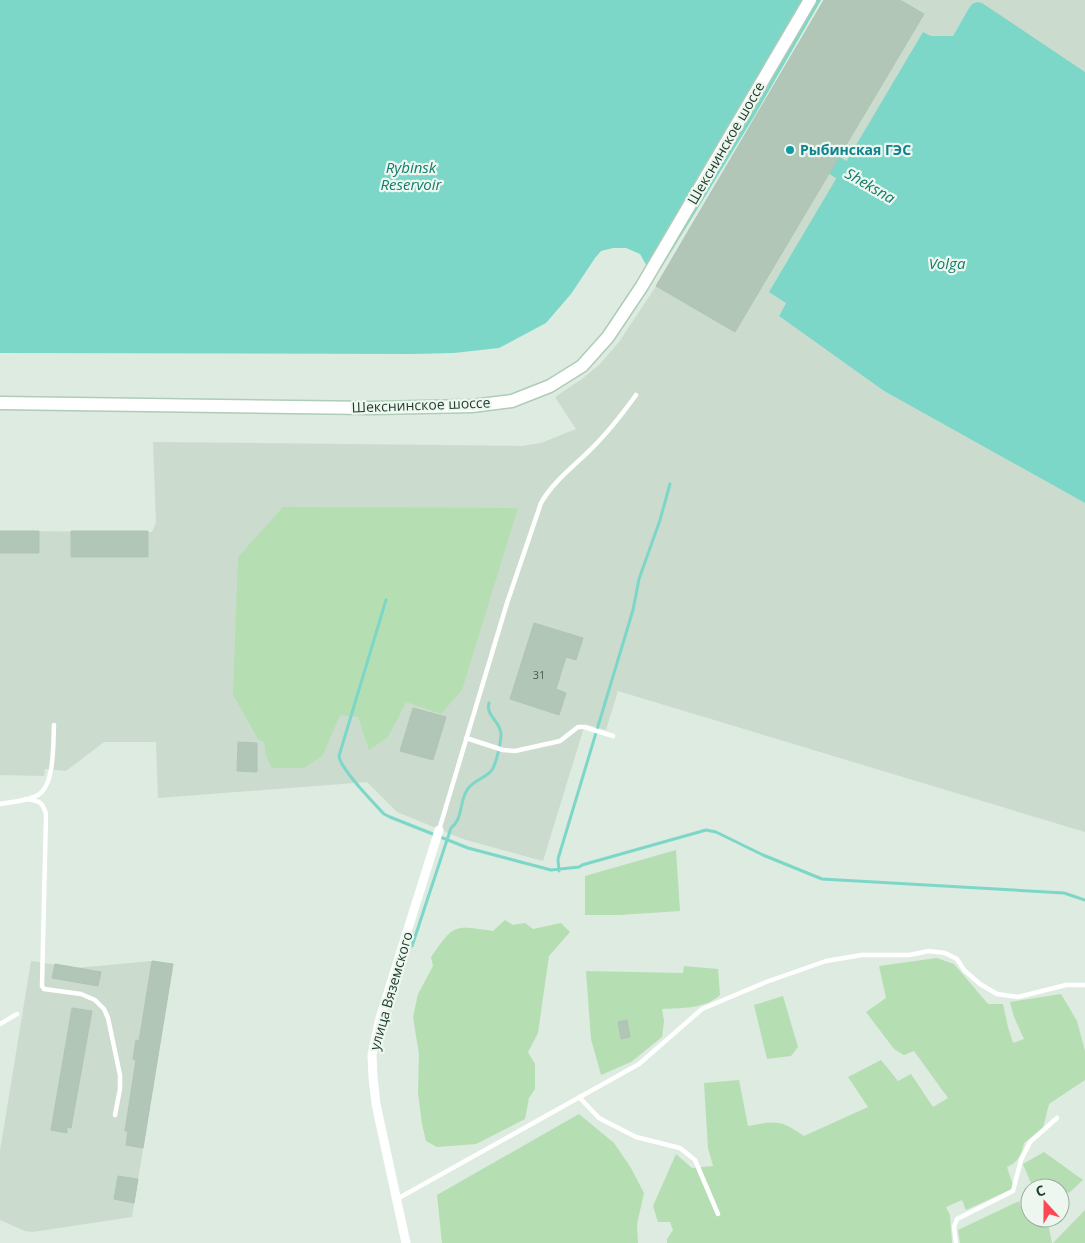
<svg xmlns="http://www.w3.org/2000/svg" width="1085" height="1243" font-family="'Open Sans',sans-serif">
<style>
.built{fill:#cbdbce}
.green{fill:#b5dfb2}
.water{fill:#7dd7c8}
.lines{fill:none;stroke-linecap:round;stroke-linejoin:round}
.stream{stroke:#7dd7c8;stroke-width:3}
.river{stroke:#7dd7c8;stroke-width:20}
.building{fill:#b2c6b8;stroke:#afc5b4}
.secondary-casing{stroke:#afccb8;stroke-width:15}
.service{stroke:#fff;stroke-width:4.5}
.minor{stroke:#fff;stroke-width:9}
.secondary{stroke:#fff;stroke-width:12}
.culture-dot{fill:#0f9aa8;stroke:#edf7ef;stroke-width:2}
.labels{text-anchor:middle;stroke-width:4.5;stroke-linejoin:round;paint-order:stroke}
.number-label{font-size:11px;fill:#425e4d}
.street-label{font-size:14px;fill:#1d3b29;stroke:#edf7ef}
.culture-label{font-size:14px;font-weight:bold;fill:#0d838f;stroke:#edf7ef;text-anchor:start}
.water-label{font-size:15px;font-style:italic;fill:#127d6c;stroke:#edf7ef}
</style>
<rect width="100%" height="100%" fill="#ddebe0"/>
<path class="built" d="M 824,0 L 1085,0 L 1085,72 L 977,2 L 972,4 L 969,8 L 953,36 L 931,36 L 923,32 L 779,316 L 884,391 L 1085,503 L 1085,832 L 618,691 L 606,730 L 585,724 L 543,861 L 463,839 L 397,812 L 367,782 L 158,798 L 156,742 L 104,742 L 66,771 L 45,769 L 44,776 L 0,775 L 0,531 L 152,532 L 156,523 L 153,442 L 522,446 L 541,443 L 576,429 L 555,397 L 582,379 L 599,365 L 619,342 L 656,286 Z
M 31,961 L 76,968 L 152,961 L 173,964 L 132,1217 L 32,1232 L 25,1231 L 0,1220 L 0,1151 Z"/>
<path class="green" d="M 283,507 L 518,508 L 462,690 L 441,714 L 406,702 L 388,737 L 369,750 L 358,717 L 340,715 L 323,755 L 304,768 L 272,768 L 266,756 L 264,742 L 258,739 L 233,695 L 238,557 Z
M 676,850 L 680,911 L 620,915 L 585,915 L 585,876 Z
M 505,920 L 513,925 L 525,923 L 533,929 L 561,923 L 570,932 L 549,956 L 538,1033 L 528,1052 L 535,1064 L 535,1089 L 529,1098 L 525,1119 L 476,1144 L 437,1147 L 426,1141 L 422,1124 L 418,1093 L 419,1054 L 413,1017 L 418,994 L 433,966 L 431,957 C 454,924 453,925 493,931 Z
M 937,958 L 954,964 L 988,1004 L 1003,1004 L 1008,1027 L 1013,1043 L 1024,1039 L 1014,1017 L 1010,1002 L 1061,994 L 1077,1021 L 1085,1051 L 1085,1080 L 1049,1104 L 1043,1128 L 1024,1143 C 1022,1153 1018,1163 1007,1167 L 1014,1188 L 966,1210 L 962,1200 L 946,1207 L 950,1215 L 952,1243 L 667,1243 L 667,1239 L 673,1230 L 670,1222 L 658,1222 L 653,1206 L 676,1154 L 692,1168 L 713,1166 L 708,1148 L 704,1083 L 739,1080 L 748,1126 C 775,1121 780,1119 804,1136 L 868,1107 L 848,1077 L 881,1060 L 898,1081 L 911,1074 L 933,1107 L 948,1098 L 914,1051 L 904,1055 L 894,1049 L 866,1012 L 886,998 L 879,966 Z
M 684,966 L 718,969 L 720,995 C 705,1009 681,1008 662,1009 L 664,1021 L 662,1037 L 631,1062 L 601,1075 L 591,1039 L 586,971 L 683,973 Z
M 783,996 L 798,1047 L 791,1056 L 767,1059 L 754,1005 Z
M 579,1114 L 614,1143 L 631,1168 L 644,1193 L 637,1224 L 638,1243 L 442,1243 L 437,1195 Z
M 1044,1152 L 1083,1180 L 1069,1193 L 1050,1183 L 1033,1188 L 1023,1164 Z
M 1019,1201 L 1023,1214 L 1030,1211 L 1030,1218 L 1047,1218 L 1052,1243 L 960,1243 L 958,1230 Z
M 1085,1210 L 1085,1243 L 1053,1243 Z"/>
<path class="water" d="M 0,0 L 821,0 L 755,115 L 660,270 L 654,273 L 649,270 L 640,254 L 626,248 L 613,248 L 601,251 L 595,258 L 571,294 L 546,323 L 499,348 L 454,353 L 412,354 L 0,353 Z
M 977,2 L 982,3 L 1085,72 L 1085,503 L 884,391 L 779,316 L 786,303 L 769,292 L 923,32 L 931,36 L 953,36 L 969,8 L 972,4 Z"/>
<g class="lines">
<path class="stream" d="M 386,600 L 339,756 C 340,769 374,803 384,814 L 390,817 L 468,848 L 551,870 L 579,867 L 582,865 L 706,830 L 716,832 L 763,855 L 822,879 L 1064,893 L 1085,900
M 559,871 L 558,859 L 633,610 L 639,579 L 660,520 L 670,484
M 412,946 L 451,828 C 463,819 459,803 467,790 C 472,781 484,779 491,771 C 496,766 501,742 501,734 C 501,722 485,715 489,703"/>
<path class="river" d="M 811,151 L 865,184"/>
</g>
<path class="building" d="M 824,0 L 900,0 L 924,14 L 735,332 L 656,286 Z
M 0,531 L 39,531 L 39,553 L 0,553 Z
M 71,531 L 148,531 L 148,557 L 71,557 Z
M 534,623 L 583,638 L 576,660 L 566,657 L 556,689 L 566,693 L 559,715 L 510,699 Z
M 413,708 L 446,717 L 433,760 L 400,751 Z
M 238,742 L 257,743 L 257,772 L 237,771 Z
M 152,961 L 173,964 L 143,1148 L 126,1145 L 128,1131 L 125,1131 L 136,1060 L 133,1059 L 136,1040 L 139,1041 Z
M 55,964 L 101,972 L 98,986 L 52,978 Z
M 72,1008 L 92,1011 L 71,1128 L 67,1127 L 67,1133 L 51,1130 Z
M 627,1020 L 630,1037 L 621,1039 L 618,1022 Z
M 118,1176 L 138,1179 L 134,1203 L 114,1199 Z"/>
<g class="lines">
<g class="secondary-casing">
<path id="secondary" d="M 0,403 L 371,408 L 472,406 L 512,401 L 550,386 L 582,366 L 608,337 L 642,286 L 810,0"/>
</g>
<path class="service" d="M 466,738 L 503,750 L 515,751 L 560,741 L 578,727 L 584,727 L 613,736
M 25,799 C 38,801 42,800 46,814 L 42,986 L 44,989 L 81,994 L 95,1000 L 104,1009 L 108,1018 L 120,1075 L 120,1089 L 115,1115
M 0,804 C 12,802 27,801 38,795 C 55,785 53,743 54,725
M 439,830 L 507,603 L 541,503 C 554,480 576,465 594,446 C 610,430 623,413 636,395
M 0,1024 L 17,1014
M 579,1097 L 599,1118 L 636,1137 L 680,1148 L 695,1160 L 718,1214
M 397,1199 L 639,1064 L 702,1009 L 766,982 L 826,961 L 862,955 L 909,955 L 929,951 L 945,953 L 957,959 L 964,970 L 980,984 L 997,994 L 1018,997 L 1066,985 L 1085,985
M 956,1243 L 954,1227 L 957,1219 L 1013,1191 L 1021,1160 L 1030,1142 L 1057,1118"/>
<path class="minor" d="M 406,1243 L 376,1104 L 373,1077 L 372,1055 L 380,1018 L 439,830"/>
<use href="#secondary" class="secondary"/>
</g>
<circle class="culture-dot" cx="790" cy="150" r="5"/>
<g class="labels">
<g class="number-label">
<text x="539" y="679">31</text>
</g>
<g class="street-label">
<text transform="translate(726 143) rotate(-60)" y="5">Шекснинское шоссе</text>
<text transform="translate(421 405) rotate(-2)" y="5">Шекснинское шоссе</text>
<text transform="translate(391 991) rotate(-74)" y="5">улица Вяземского</text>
</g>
<g class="culture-label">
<text x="800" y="155">Рыбинская ГЭС</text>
</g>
<g class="water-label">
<text x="411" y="173">Rybinsk<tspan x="411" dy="17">Reservoir</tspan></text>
<text transform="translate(870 186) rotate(30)" y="5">Sheksna</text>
<text x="947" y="269">Volga</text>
</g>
</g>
<g transform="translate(1045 1203) rotate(339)"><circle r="24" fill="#edf7ef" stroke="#9aaca0"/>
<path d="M0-4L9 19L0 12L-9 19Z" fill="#ff4654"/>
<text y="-8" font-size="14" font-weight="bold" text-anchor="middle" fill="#1d3b29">С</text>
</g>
</svg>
